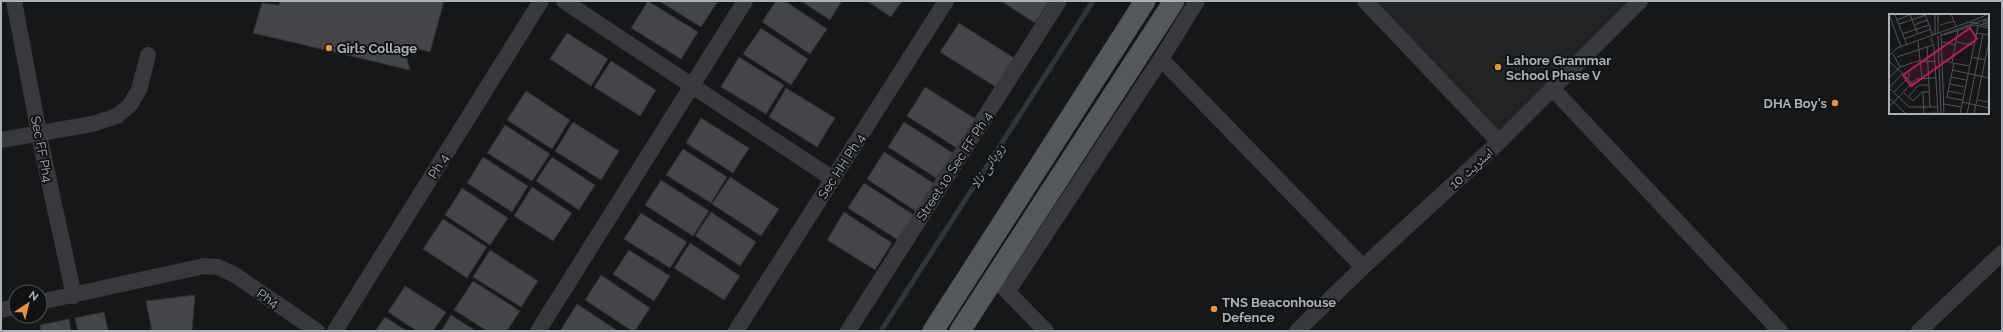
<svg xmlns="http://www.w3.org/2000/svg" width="2003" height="332" font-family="Raleway,'Noto Naskh Arabic',sans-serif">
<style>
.built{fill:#222325}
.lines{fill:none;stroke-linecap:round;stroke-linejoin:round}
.stream{stroke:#2d373b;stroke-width:5}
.building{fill:#434548;stroke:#303134}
.minor{stroke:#37393d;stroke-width:16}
.major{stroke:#54575c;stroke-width:21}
.poi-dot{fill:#e9923d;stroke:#111213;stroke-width:1.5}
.labels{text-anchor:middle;stroke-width:4;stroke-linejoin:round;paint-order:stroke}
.poi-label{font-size:13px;font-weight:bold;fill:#a9b0b7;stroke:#111213;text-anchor:start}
.street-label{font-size:13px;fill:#a9b0b7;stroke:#111213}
.water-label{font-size:14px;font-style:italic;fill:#82a3b1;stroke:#111213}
.inset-road{fill:none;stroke:#515458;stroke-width:1}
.view{fill:#c2185b;fill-opacity:0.15;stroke:#c2185b;stroke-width:2}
.inset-edge{fill:none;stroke:#a9b0b7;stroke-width:2}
</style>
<rect width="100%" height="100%" fill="#161718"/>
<path class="built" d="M 1372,1 L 1631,1 L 1496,133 Z"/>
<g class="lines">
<path class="stream" d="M 881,331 L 1093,1"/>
</g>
<path class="building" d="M 280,1 L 444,1 L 430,52 L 403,45 L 410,70 L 253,33 L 262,3 L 279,5 Z
M 648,1 L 698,32 L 681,59 L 631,28 Z
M 659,1 L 718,1 L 701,27 Z
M 776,1 L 785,1 L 827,29 L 810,54 L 762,22 Z
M 801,1 L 842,1 L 830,20 Z
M 867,1 L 902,1 L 891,17 Z
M 1001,1 L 1049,1 L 1035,23 Z
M 959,23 L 1014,58 L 996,87 L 940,52 Z
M 761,28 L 808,59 L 791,85 L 743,54 Z
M 567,33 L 608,59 L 591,86 L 550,59 Z
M 739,57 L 784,85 L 766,114 L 721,87 Z
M 611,61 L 656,90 L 640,116 L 594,87 Z
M 925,87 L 977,120 L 958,149 L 907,116 Z
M 786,88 L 835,118 L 817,147 L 769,117 Z
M 526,91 L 570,120 L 552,149 L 507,120 Z
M 701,118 L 749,148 L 733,173 L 686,143 Z
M 573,122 L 619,151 L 601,180 L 555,151 Z
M 904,122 L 953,153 L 936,178 L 888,147 Z
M 505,125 L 550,154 L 532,181 L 487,153 Z
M 683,149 L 727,177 L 711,203 L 666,175 Z
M 884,152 L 935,184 L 917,212 L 867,179 Z
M 483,157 L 528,186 L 512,212 L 467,183 Z
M 552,157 L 595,185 L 579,210 L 536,181 Z
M 730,177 L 779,209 L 761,236 L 712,204 Z
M 661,180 L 709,211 L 693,236 L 645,205 Z
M 864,183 L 914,215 L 898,240 L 848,208 Z
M 532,187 L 572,213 L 553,241 L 514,216 Z
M 462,188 L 508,218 L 490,245 L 445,215 Z
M 711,212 L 756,242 L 740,266 L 695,236 Z
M 844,212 L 892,243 L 875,270 L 827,240 Z
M 641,213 L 687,242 L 670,268 L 624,239 Z
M 443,219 L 487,247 L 467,278 L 423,249 Z
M 690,243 L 740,276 L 724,300 L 674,268 Z
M 490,250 L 538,281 L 521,307 L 473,277 Z
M 629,250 L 670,276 L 654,301 L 613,274 Z
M 601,275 L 650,308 L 635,331 L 632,331 L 585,300 Z
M 473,281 L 520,311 L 507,331 L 487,331 L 454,310 Z
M 405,286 L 446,312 L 433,331 L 417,331 L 388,312 Z
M 195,295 L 192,331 L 152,331 L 146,301 Z
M 577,304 L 618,331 L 560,331 Z
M 104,312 L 108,331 L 78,331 L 75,318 Z
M 451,315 L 476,331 L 441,331 Z
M 385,317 L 407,331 L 375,331 Z
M 69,319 L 71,331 L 41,331 L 40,325 Z"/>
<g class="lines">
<path class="minor" d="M 14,1 L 41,144 L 74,296
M 564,1 L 833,179
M 1365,1 L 1499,142
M 1161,59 L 1363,267
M 1552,88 L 1780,331
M 1,140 L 92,124 L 117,116 L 130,105 L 139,90 L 148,55
M 1001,285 L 1046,331
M 1008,291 L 1161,59 L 1197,1
M 40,302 L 204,266 L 218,267 L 235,275 L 317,331
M 1,310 L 16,307
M 335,331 L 541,1
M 538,331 L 745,1
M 736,331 L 946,1
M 848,331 L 1059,1
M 1297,331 L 1363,267 L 1499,142 L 1640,1
M 1919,331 L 2002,253"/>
<path class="major" d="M 933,331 L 1145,1
M 960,331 L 1174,1"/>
</g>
<g class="poi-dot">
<circle cx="329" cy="48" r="4"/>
<circle cx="1498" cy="67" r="4"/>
<circle cx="1835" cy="103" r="4"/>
<circle cx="1214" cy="309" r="4"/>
</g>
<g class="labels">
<g class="poi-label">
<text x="337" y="53">Girls Collage</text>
<text x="1506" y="65">Lahore Grammar<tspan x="1506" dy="15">School Phase V</tspan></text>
<text x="1827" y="108" text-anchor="end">DHA Boy's</text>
<text x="1222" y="307">TNS Beaconhouse<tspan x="1222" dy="15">Defence</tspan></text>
</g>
<g class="street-label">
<text transform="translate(42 149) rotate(79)" y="5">Sec FF Ph4</text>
<text transform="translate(438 166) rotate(-58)" y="5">Ph 4</text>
<text transform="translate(841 166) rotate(-57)" y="5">Sec HH Ph 4</text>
<text transform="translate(954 166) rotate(-57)" y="5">Street 10 Sec FF Ph 4</text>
<text transform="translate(1471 168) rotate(-42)" y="5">اسٹریٹ 10</text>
<text transform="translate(268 298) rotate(34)" y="5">Ph4</text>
</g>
<g class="water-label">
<text transform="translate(987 166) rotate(-57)" y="5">روہائی نالا</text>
</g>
</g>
<g transform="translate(1889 14)">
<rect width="100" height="100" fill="#161718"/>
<path class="inset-road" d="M 0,0 L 12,33M 36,0 L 44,22M 46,0 L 46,21M 62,0 L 67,12M 6,1 L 18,31M 21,1 L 29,20M 8,6 L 23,0M 81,8 L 99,0M 86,9 L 100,4M 10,10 L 37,1M 94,10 L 95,7 L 98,6 L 98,10 L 95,9M 25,11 L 38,6M 51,11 L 65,7M 49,19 L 49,0M 87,19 L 100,21M 13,20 L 40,11M 52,20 L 55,100M 52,21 L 86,9M 55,21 L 85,11 L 100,14M 49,22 L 52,100M 42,24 L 45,33 L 49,100M 15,25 L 42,15M 29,28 L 33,64M 53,28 L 67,31M 68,28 L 84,31M 38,33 L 41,93M 4,40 L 11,53M 0,42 L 8,34 L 80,8 L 100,12M 8,43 L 44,31M 82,43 L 96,46M 0,47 L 23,69M 54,47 L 80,52M 32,48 L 46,47M 63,49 L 69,17M 63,56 L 100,64M 62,63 L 77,66M 0,64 L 11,53 L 32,46M 61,70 L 76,73M 0,74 L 20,93 L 48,93M 0,74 L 13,60M 59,77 L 74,80M 5,78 L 20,63 L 20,59M 34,78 L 35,100M 15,79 L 24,87 L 33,78 L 40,78M 19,83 L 30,71 L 40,71M 57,83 L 73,86M 58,83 L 65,49M 0,84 L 17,100M 88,86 L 100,88M 73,88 L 100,94M 55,90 L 72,93M 0,93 L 27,65 L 47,64M 23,100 L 48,99M 71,100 L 89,12M 78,100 L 94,20M 85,100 L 100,27"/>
<path class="view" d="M 81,14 L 88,25 L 22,72 L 14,61 Z"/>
<rect width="100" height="100" class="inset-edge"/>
</g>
<rect width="2003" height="332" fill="none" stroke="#a9b0b7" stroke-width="4"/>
<g transform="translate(28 304) rotate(35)"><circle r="19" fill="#111213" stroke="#4e5155"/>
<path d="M0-3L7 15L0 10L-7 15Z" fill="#e9923d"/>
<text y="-6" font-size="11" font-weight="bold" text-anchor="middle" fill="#a9b0b7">N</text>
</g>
</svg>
